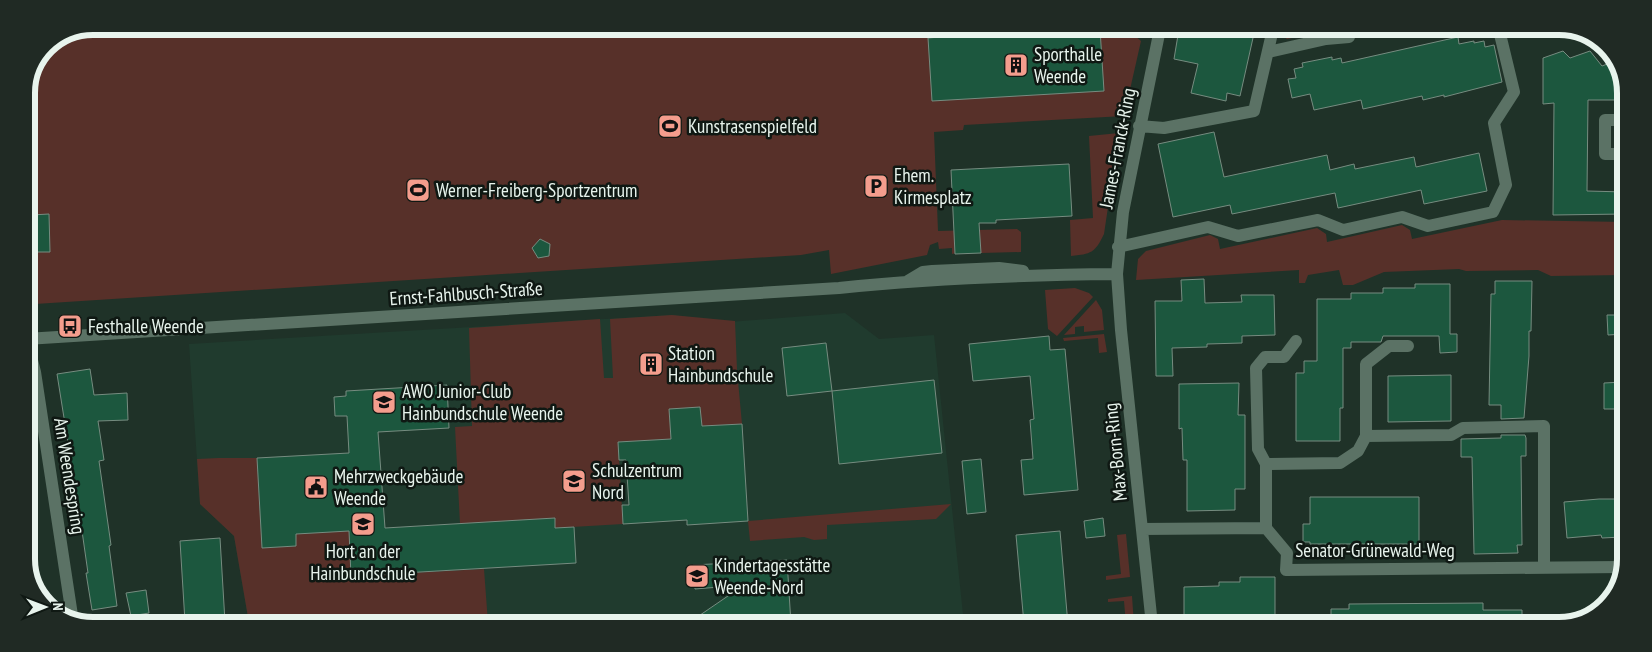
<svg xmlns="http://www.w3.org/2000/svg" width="1652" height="652" font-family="'PT Sans Narrow',sans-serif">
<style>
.built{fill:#203b2e}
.green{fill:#573029}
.building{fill:#1c573e;stroke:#768c80}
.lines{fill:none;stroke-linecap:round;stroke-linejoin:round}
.street{stroke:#5b7265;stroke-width:12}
.labels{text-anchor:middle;stroke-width:5;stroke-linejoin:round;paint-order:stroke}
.poi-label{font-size:19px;fill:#e8f4ed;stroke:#0f1813;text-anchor:start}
.street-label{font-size:19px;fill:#e8f4ed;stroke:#0f1813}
.rim{fill:none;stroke:#e8f4ed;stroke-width:6}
</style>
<rect width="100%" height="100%" fill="#1f3228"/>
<path class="built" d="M 845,313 L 879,339 L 934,335 L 964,624 L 249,623 L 234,536 L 200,504 L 189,344 L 672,315 L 729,322 Z"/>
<path class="green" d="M 93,26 L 1127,29 L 1141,41 L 1124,116 L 964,125 L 963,130 L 934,132 L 938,231 L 1017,229 L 1021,232 L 1021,252 L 981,253 L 980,247 L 952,254 L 952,248 L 939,249 L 938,242 L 930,245 L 927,255 L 831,274 L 829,250 L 801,255 L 35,304 L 26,244 L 26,89 L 46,46 Z
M 1282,29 L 1311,29 L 1302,36 L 1287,39 L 1281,34 Z
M 1119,133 L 1104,234 C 1095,253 1091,254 1071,256 L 1070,220 L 1093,218 L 1089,136 Z
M 1502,220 L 1625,222 L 1624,275 L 1551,276 L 1538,270 L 1466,271 L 1459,269 L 1384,272 L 1353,285 L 1343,285 L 1339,270 L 1308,275 L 1305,283 L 1299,283 L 1299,270 L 1136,280 L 1138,259 L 1146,251 L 1210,235 L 1218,239 L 1220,249 L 1317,228 L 1326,234 L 1327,242 L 1402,225 L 1410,230 L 1412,239 Z
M 1075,288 L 1089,293 L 1093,297 L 1057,336 L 1048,329 L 1045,290 Z
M 1096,300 L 1102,310 L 1104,330 L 1084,332 L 1084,326 L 1075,327 L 1075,334 L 1064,335 Z
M 672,315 L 735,321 L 737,370 L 742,424 L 702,426 L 700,407 L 670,409 L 671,439 L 618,442 L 623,524 L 555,528 L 555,519 L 460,524 L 455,427 L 472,426 L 469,328 L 600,319 L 604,378 L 613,378 L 610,319 Z
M 1104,334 L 1107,352 L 1099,353 L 1098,338 L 1064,341 L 1063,338 Z
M 219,458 L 257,458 L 262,548 L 296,546 L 296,534 L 362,530 L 350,550 L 352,576 L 484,569 L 488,623 L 249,623 L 234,536 L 200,504 L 197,459 Z
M 951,504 L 936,519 L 827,525 L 827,539 L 814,540 L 804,537 L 750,541 L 748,521 Z
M 1126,534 L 1130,577 L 1106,580 L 1106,576 L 1121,574 L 1117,535 Z
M 1132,596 L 1134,625 L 1126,625 L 1124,601 L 1108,602 L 1108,599 Z"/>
<path class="building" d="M 939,28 L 1100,29 L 1104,91 L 932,101 L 928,38 L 940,37 Z
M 1179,29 L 1255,29 L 1240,96 L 1227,93 L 1226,101 L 1191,93 L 1198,64 L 1174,59 Z
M 1458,37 L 1459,44 L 1474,41 L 1474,43 L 1484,41 L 1485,47 L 1494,45 L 1502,82 L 1444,97 L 1444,95 L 1423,100 L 1422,96 L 1363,109 L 1361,100 L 1314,110 L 1310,94 L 1292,98 L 1288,79 L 1296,78 L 1294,69 L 1303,67 L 1302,63 L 1332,57 L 1332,60 L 1341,58 L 1342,63 Z
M 1563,51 L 1570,58 L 1590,51 L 1602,66 L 1615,61 L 1626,89 L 1626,100 L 1588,100 L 1587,191 L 1625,192 L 1625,214 L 1553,215 L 1554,103 L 1543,104 L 1543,58 Z
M 1214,132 L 1224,177 L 1327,155 L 1330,170 L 1354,164 L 1355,169 L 1414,157 L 1416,167 L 1479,153 L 1487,191 L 1424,204 L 1421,190 L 1338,208 L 1335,193 L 1232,214 L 1230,205 L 1173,217 L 1158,144 Z
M 1069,164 L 1072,216 L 996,220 L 996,223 L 979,223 L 981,253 L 955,254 L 951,170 Z
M 49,214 L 50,252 L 32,252 L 31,215 Z
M 540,239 L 550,244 L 549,256 L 538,258 L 532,248 Z
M 1204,279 L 1205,303 L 1242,302 L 1241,295 L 1274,295 L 1275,335 L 1242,336 L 1242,343 L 1207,344 L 1207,347 L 1172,348 L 1173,376 L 1156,376 L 1155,301 L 1182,301 L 1181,280 Z
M 1495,281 L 1532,281 L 1531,331 L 1529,331 L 1529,356 L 1524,418 L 1501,419 L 1501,405 L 1489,405 L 1491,294 L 1495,294 Z
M 1415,284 L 1450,284 L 1450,334 L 1457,334 L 1457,352 L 1440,353 L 1439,336 L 1383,336 L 1381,342 L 1351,342 L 1351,348 L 1343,348 L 1343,408 L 1340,408 L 1340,441 L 1296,441 L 1296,373 L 1304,373 L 1304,361 L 1317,361 L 1317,299 L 1351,299 L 1351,293 L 1383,293 L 1383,288 L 1415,288 Z
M 1607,315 L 1624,315 L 1624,334 L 1608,335 Z
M 1049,336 L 1050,350 L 1065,349 L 1078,490 L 1024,495 L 1021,460 L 1033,459 L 1030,420 L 1034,419 L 1030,376 L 973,381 L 969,344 Z
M 826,343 L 832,391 L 787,396 L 782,348 Z
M 659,355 L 660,371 L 643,372 L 642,356 Z
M 90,369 L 94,395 L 127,393 L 128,420 L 98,421 L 104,460 L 99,461 L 111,545 L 109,546 L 117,606 L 92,610 L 86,573 L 88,573 L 82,531 L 79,532 L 73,494 L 76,493 L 57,374 Z
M 1451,375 L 1451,421 L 1388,422 L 1388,376 Z
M 934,380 L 942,453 L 839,464 L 832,391 Z
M 1624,382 L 1623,409 L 1604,409 L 1604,383 Z
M 1239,383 L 1238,415 L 1245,415 L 1245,489 L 1235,489 L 1235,510 L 1187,511 L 1187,460 L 1183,460 L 1182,428 L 1179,429 L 1179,384 Z
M 447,385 L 449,428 L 378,432 L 385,528 L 555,518 L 555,528 L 574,527 L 576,563 L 351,576 L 349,531 L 296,534 L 296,546 L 262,548 L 257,458 L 349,453 L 347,416 L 335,416 L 334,397 L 346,396 L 346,391 Z
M 700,407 L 702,426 L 742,424 L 748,521 L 687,525 L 687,520 L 623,524 L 622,505 L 629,505 L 626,460 L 619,460 L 618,442 L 671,439 L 669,409 Z
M 1501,435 L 1525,435 L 1526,438 L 1526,456 L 1521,456 L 1522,545 L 1517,545 L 1518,553 L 1474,554 L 1472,457 L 1461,457 L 1461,439 L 1501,438 Z
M 981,459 L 986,512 L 967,514 L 962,461 Z
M 1310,497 L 1419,497 L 1419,544 L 1310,544 L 1310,542 L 1303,542 L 1303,524 L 1310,524 Z
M 1599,499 L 1623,499 L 1622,537 L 1602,538 L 1601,535 L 1567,538 L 1564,502 Z
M 1103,518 L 1105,536 L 1086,538 L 1084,521 Z
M 1060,531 L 1068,625 L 1024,624 L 1016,535 Z
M 220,538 L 225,622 L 185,622 L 180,541 Z
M 787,560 L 791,624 L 687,624 L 744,585 L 695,589 L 693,565 Z
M 1240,577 L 1275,577 L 1275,622 L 1240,621 L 1240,625 L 1184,625 L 1184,587 L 1219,586 L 1219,582 L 1240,582 Z
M 146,590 L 149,613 L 131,616 L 126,593 Z
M 1483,603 L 1483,610 L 1522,610 L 1522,626 L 1331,625 L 1331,609 L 1349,609 L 1349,604 Z"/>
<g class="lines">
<path class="street" d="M 1326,39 L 1349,37
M 1268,52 L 1326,39 L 1324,29
M 1139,126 L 1164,128 L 1254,111 L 1273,29
M 1625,154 L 1605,154 L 1605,120 L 1625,120
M 1118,247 L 1208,227 L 1238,236 L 1318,220 L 1343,230 L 1402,217 L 1428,226 L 1493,212 L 1506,185 L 1494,123 L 1514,92 L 1499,30
M 908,281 L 923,272 L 932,271 L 999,268 L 1023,271
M 26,337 L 35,372 L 73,622
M 26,339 L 839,288 C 931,278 1024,275 1117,274
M 1366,436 L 1366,364 L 1389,346 L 1408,346
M 1266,464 L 1258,449 L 1256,368 L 1265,357 L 1284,357 L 1296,341
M 1266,528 L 1266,464 L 1340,463 L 1358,451 L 1366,436 L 1451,435 L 1463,428 L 1544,426 L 1544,568
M 1142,529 L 1266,528 L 1287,553 L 1286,570 L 1622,567
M 1152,625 L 1121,330 L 1117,274 L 1123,212 L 1160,29"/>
</g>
<defs>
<g id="building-square" transform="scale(1.25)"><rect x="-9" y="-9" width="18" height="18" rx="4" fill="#f49d8d" stroke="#0f1813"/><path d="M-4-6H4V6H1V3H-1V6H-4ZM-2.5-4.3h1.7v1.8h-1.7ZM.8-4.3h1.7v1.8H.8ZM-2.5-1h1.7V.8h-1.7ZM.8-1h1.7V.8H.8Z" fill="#111"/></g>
<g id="stadium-square" transform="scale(1.25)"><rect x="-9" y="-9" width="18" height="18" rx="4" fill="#f49d8d" stroke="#0f1813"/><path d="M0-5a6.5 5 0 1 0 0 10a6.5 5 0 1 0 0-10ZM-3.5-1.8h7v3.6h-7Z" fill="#111"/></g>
<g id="parking-square" transform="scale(1.25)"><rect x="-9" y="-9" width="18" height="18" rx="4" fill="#f49d8d" stroke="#0f1813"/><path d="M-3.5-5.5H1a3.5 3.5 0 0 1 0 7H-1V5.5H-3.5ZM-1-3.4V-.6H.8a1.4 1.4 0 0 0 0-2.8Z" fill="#111"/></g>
<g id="bus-square" transform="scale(1.25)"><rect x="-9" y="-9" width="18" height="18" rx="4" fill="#f49d8d" stroke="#0f1813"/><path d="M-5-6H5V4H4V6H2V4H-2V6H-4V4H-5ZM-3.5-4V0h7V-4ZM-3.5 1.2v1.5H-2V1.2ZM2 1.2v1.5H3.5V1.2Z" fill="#111"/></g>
<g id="school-square" transform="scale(1.25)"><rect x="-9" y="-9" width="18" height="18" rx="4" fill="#f49d8d" stroke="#0f1813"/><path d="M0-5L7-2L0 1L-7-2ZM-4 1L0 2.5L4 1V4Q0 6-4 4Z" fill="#111"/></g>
<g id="civic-square" transform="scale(1.25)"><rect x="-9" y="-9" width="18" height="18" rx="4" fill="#f49d8d" stroke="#0f1813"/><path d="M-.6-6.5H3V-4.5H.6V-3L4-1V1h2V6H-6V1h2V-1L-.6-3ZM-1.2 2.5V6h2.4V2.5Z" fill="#111"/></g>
</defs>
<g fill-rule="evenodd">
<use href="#building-square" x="1016" y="65"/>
<use href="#stadium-square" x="670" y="126"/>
<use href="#parking-square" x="876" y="186"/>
<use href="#stadium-square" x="418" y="190"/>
<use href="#bus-square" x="70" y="326"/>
<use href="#building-square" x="651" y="364"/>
<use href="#school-square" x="384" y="402"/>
<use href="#school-square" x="574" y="481"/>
<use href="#civic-square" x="316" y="487"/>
<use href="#school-square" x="363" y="524"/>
<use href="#school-square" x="697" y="576"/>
</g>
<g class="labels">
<g class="poi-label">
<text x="1034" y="61">Sporthalle<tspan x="1034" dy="22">Weende</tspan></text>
<text x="688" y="133">Kunstrasenspielfeld</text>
<text x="894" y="182">Ehem.<tspan x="894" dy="22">Kirmesplatz</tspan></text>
<text x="436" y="197">Werner-Freiberg-Sportzentrum</text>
<text x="88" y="333">Festhalle Weende</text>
<text x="668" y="360">Station<tspan x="668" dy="22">Hainbundschule</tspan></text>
<text x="402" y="398">AWO Junior-Club<tspan x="402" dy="22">Hainbundschule Weende</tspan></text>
<text x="592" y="477">Schulzentrum<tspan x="592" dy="22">Nord</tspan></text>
<text x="334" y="483">Mehrzweckgebäude<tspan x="334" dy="22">Weende</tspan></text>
<text x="363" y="558" text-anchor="middle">Hort an der<tspan x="363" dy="22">Hainbundschule</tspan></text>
<text x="714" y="572">Kindertagesstätte<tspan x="714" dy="22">Weende-Nord</tspan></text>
</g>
<g class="street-label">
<text transform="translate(1117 148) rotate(-79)" y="7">James-Franck-Ring</text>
<text transform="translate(466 293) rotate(-4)" y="7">Ernst-Fahlbusch-Straße</text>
<text transform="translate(1115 452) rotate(-96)" y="7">Max-Born-Ring</text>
<text transform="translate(70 476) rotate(81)" y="7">Am Weendespring</text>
<text x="1375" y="557">Senator-Grünewald-Weg</text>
</g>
</g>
<path d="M0 0H1652V652H0ZM93 35H1559A58 58 0 0 1 1617 93V559A58 58 0 0 1 1559 617H93A58 58 0 0 1 35 559V93A58 58 0 0 1 93 35Z" fill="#202a24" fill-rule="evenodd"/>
<path class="rim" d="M93 35H1559A58 58 0 0 1 1617 93V559A58 58 0 0 1 1559 617H93A58 58 0 0 1 35 559V93A58 58 0 0 1 93 35Z"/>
<g transform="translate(45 607) rotate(89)" stroke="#0f1813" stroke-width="4" paint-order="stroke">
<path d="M0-4L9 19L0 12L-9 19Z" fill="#e8f4ed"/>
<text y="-8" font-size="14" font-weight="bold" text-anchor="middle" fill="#e8f4ed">N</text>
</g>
</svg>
